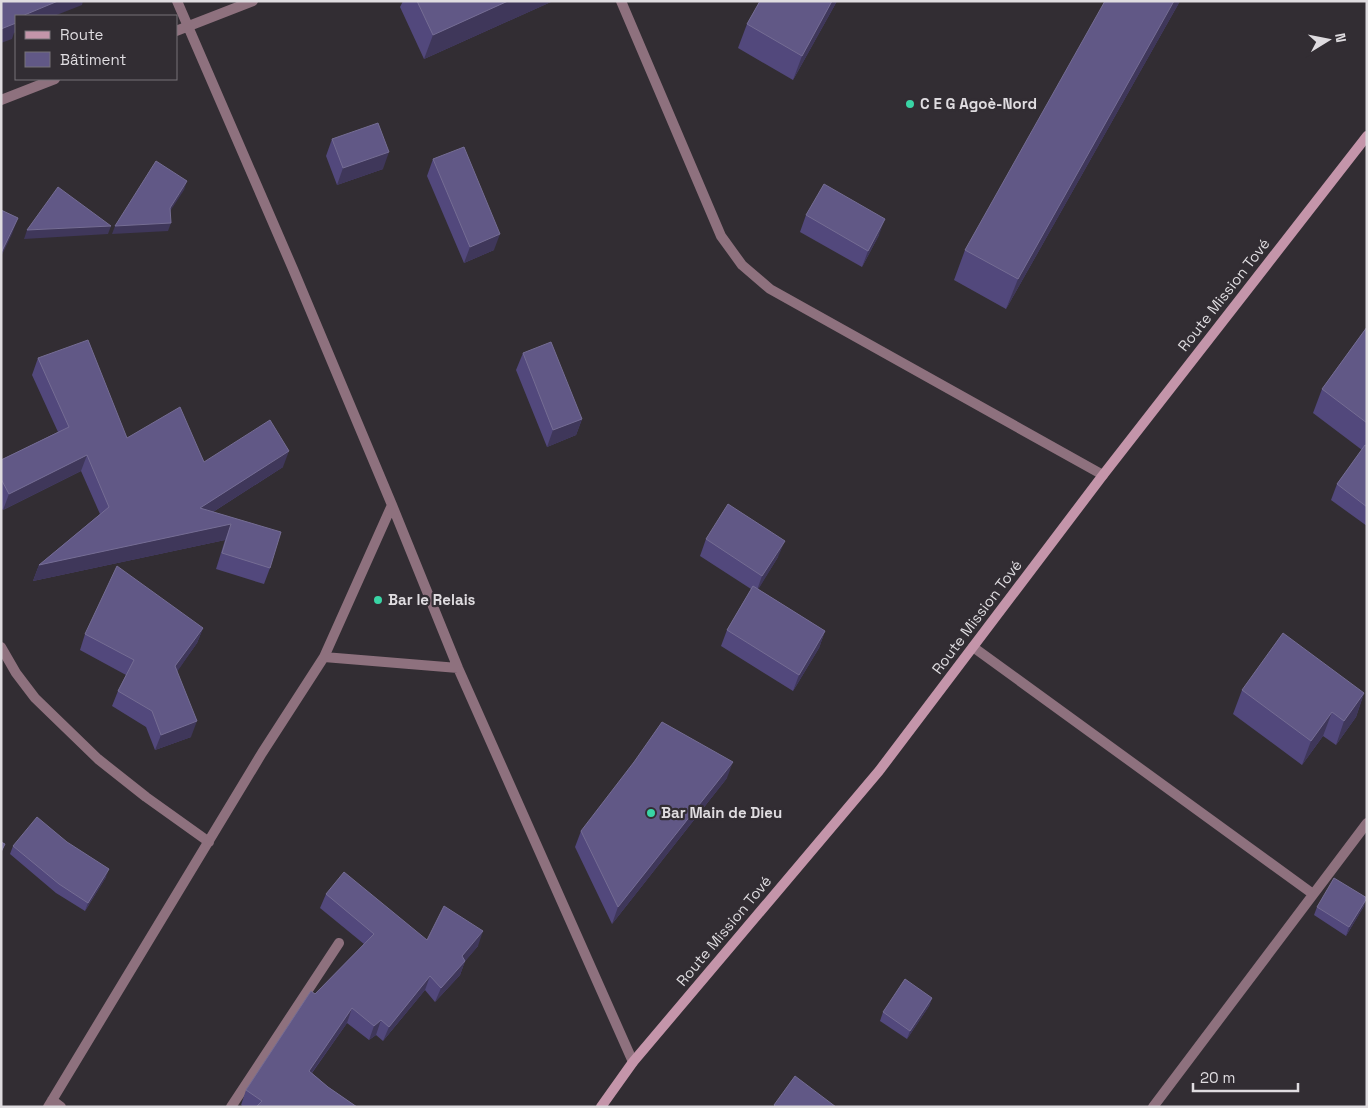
<svg xmlns="http://www.w3.org/2000/svg" width="1368" height="1108" font-family="'Space Grotesk',sans-serif">
<style>
.lines{fill:none;stroke-linecap:round;stroke-linejoin:round}
.street{stroke:#8e717e;stroke-width:10}
.secondary{stroke:#c495aa;stroke-width:10}
.wall{fill:#52487c}
.shaded-wall{fill:#3f375a}
.building{fill:#615886;stroke:#756d94}
.poi-dot{fill:#39d4a5;stroke:#322d33;stroke-width:2}
.labels{text-anchor:middle;stroke-width:4.5;stroke-linejoin:round;paint-order:stroke}
.poi-label{font-size:15px;font-weight:bold;fill:#dfdce0;stroke:#322d33;text-anchor:start}
.street-label{font-size:15px;fill:#dfdce0;stroke:#322d33}
</style>
<rect width="100%" height="100%" fill="#322d33"/>
<g class="lines">
<path class="street" d="M 177,1 L 293,269 L 392,505 L 458,668 L 633,1062
M 621,1 L 721,236 L 742,265 L 770,289 L 1103,475
M 176,31 L 253,1
M 1,100 L 55,79
M 1,647 L 16,673 L 35,698 L 98,759 L 146,797 L 209,842
M 973,647 L 1313,894
M 324,657 L 458,668
M 52,1100 L 61,1107
M 48,1107 L 262,753 L 324,657 L 392,505
M 231,1107 L 339,943
M 1153,1107 L 1367,823"/>
<path class="secondary" d="M 601,1107 L 633,1062 L 879,771 L 1103,475 L 1367,136"/>
</g>
<path class="wall" d="M 403,1 L 553,1 L 424,59 L 400,7 Z
M 760,1 L 837,1 L 793,80 L 738,48 L 747,24 Z
M 1180,1 L 1006,309 L 954,280 L 965,250 Z
M 332,139 L 383,169 L 337,185 L 326,156 Z
M 433,159 L 494,250 L 464,263 L 427,176 Z
M 806,215 L 879,235 L 862,267 L 800,232 Z
M 1367,327 L 1367,526 L 1331,500 L 1337,484 L 1362,450 L 1313,413 L 1322,389 Z
M 523,353 L 582,419 L 576,435 L 547,447 L 516,370 Z
M 38,358 L 127,438 L 204,462 L 283,467 L 213,512 L 270,568 L 264,584 L 216,569 L 225,540 L 33,581 L 39,565 L 100,514 L 81,471 L 3,510 L 1,507 L 1,460 L 58,432 L 32,375 Z
M 706,539 L 778,557 L 758,589 L 825,631 L 819,648 L 793,691 L 721,646 L 727,630 L 751,589 L 700,556 Z
M 203,628 L 197,643 L 177,671 L 191,737 L 155,750 L 146,727 L 112,706 L 118,691 L 126,675 L 80,650 L 85,634 Z
M 1242,690 L 1364,693 L 1356,717 L 1336,745 L 1323,736 L 1302,765 L 1233,714 Z
M 727,778 L 612,924 L 575,847 L 581,831 Z
M 13,846 L 106,877 L 85,911 L 56,893 L 10,854 Z
M 326,894 L 427,940 L 478,946 L 465,961 L 460,975 L 435,1002 L 425,990 L 383,1041 L 376,1035 L 369,1040 L 347,1023 L 312,1073 L 328,1087 L 357,1107 L 244,1107 L 241,1105 L 246,1090 L 315,994 L 364,944 L 320,908 Z
M 1364,906 L 1346,936 L 1314,915 L 1317,907 Z
M 932,998 L 929,1006 L 907,1039 L 880,1021 L 883,1012 Z"/>
<path class="shaded-wall" d="M 58,1 L 83,1 L 82,5 L 54,16 L 22,16 Z
M 508,1 L 553,1 L 424,59 L 433,35 Z
M 832,1 L 837,1 L 793,80 L 802,56 Z
M 1174,1 L 1180,1 L 1006,309 L 1018,279 Z
M 16,19 L 16,32 L 14,33 L 12,39 L 1,43 L 1,29 Z
M 389,152 L 383,169 L 337,185 L 343,168 Z
M 187,181 L 184,190 L 167,216 L 170,208 Z
M 18,218 L 12,234 L 1,257 L 1,253 Z
M 885,219 L 879,235 L 862,267 L 868,251 Z
M 171,223 L 168,231 L 112,234 L 115,226 Z
M 111,226 L 108,234 L 24,239 L 27,230 Z
M 500,234 L 494,250 L 464,263 L 470,247 Z
M 582,419 L 576,435 L 547,447 L 553,430 Z
M 289,451 L 283,467 L 194,524 L 200,508 Z
M 87,455 L 81,471 L 3,510 L 9,494 Z
M 231,524 L 225,540 L 33,581 L 39,565 Z
M 785,541 L 778,557 L 756,593 L 762,576 Z
M 203,628 L 197,643 L 170,682 L 175,666 Z
M 825,631 L 819,648 L 793,691 L 799,675 Z
M 1364,693 L 1356,717 L 1336,745 L 1344,721 Z
M 1332,712 L 1323,736 L 1302,765 L 1311,741 Z
M 197,721 L 191,737 L 155,750 L 161,735 Z
M 733,762 L 727,778 L 612,924 L 618,907 Z
M 109,869 L 106,877 L 85,911 L 88,903 Z
M 1367,898 L 1364,906 L 1346,936 L 1349,927 Z
M 483,931 L 478,946 L 461,966 L 465,961 L 460,975 L 435,1002 L 441,988 L 462,956 Z
M 430,976 L 425,990 L 383,1041 L 389,1027 Z
M 932,998 L 929,1006 L 907,1039 L 910,1031 Z
M 352,1008 L 347,1023 L 303,1085 L 309,1071 Z
M 381,1020 L 376,1035 L 369,1040 L 374,1026 Z"/>
<path class="building" d="M 1,1 L 58,1 L 22,16 L 16,16 L 16,23 L 1,29 Z
M 417,1 L 508,1 L 433,35 Z
M 760,1 L 832,1 L 802,56 L 747,24 Z
M 1105,1 L 1174,1 L 1018,279 L 965,250 Z
M 378,123 L 389,152 L 343,168 L 332,139 Z
M 464,147 L 500,234 L 470,247 L 433,159 Z
M 156,161 L 187,181 L 170,208 L 171,223 L 115,226 Z
M 824,184 L 885,219 L 868,251 L 806,215 Z
M 58,187 L 111,226 L 27,230 Z
M 1,210 L 18,218 L 1,253 Z
M 1367,327 L 1367,423 L 1322,389 Z
M 88,340 L 127,438 L 180,407 L 204,462 L 270,420 L 289,451 L 200,508 L 281,532 L 270,568 L 222,553 L 231,524 L 39,565 L 109,507 L 87,455 L 9,494 L 1,479 L 1,460 L 69,427 L 38,358 Z
M 551,342 L 582,419 L 553,430 L 523,353 Z
M 1365,445 L 1367,446 L 1367,507 L 1337,484 Z
M 728,504 L 785,541 L 762,576 L 706,539 Z
M 117,566 L 203,628 L 175,666 L 197,721 L 161,735 L 152,711 L 118,691 L 134,660 L 85,634 Z
M 753,586 L 825,631 L 799,675 L 727,630 Z
M 1283,633 L 1364,693 L 1344,721 L 1332,712 L 1311,741 L 1242,690 Z
M 662,722 L 733,762 L 618,907 L 581,831 L 634,762 Z
M 37,817 L 67,842 L 109,869 L 88,903 L 59,884 L 13,846 Z
M 1,842 L 5,844 L 1,852 Z
M 344,872 L 427,940 L 444,906 L 483,931 L 462,956 L 465,961 L 441,988 L 430,976 L 389,1027 L 381,1020 L 374,1026 L 352,1008 L 309,1071 L 328,1087 L 357,1107 L 256,1107 L 262,1101 L 246,1090 L 311,991 L 315,994 L 374,934 L 326,894 Z
M 1334,878 L 1367,898 L 1349,927 L 1317,907 Z
M 905,979 L 932,998 L 910,1031 L 883,1012 Z
M 795,1076 L 836,1107 L 776,1107 L 774,1105 Z"/>
<g class="poi-dot">
<circle cx="910" cy="104" r="5"/>
<circle cx="378" cy="600" r="5"/>
<circle cx="651" cy="813" r="5"/>
</g>
<g class="labels">
<g class="poi-label">
<text x="920" y="109">C E G Agoè-Nord</text>
<text x="388" y="605">Bar le Relais</text>
<text x="661" y="818">Bar Main de Dieu</text>
</g>
<g class="street-label">
<text transform="translate(1224 295) rotate(-52)" y="5">Route Mission Tové</text>
<text transform="translate(977 617) rotate(-53)" y="5">Route Mission Tové</text>
<text transform="translate(724 931) rotate(-50)" y="5">Route Mission Tové</text>
</g>
</g>
<rect width="1368" height="1108" fill="none" stroke="#dfdce0" stroke-width="5"/>
<rect x="15" y="15" width="162" height="65" fill="#322d33" stroke="#777378"/>
<rect x="25" y="31" width="25" height="8" fill="#c495aa" stroke="#777378"/>
<text x="60" y="40" font-size="15" fill="#dfdce0">Route</text>
<rect x="25" y="52" width="25" height="15" fill="#615886" stroke="#777378"/>
<text x="60" y="65" font-size="15" fill="#dfdce0">Bâtiment</text>
<g transform="translate(1328 40) rotate(80)" stroke="#322d33" stroke-width="4" paint-order="stroke">
<path d="M0-4L9 19L0 12L-9 19Z" fill="#dfdce0"/>
<text y="-8" font-size="14" font-weight="bold" text-anchor="middle" fill="#dfdce0">N</text>
</g>
<path d="M1193 1083v8h105v-8" fill="none" stroke="#dfdce0" stroke-width="2.5"/>
<text x="1200" y="1083" font-size="15" fill="#dfdce0" stroke="#322d33" stroke-width="4" paint-order="stroke">20 m</text>
</svg>
